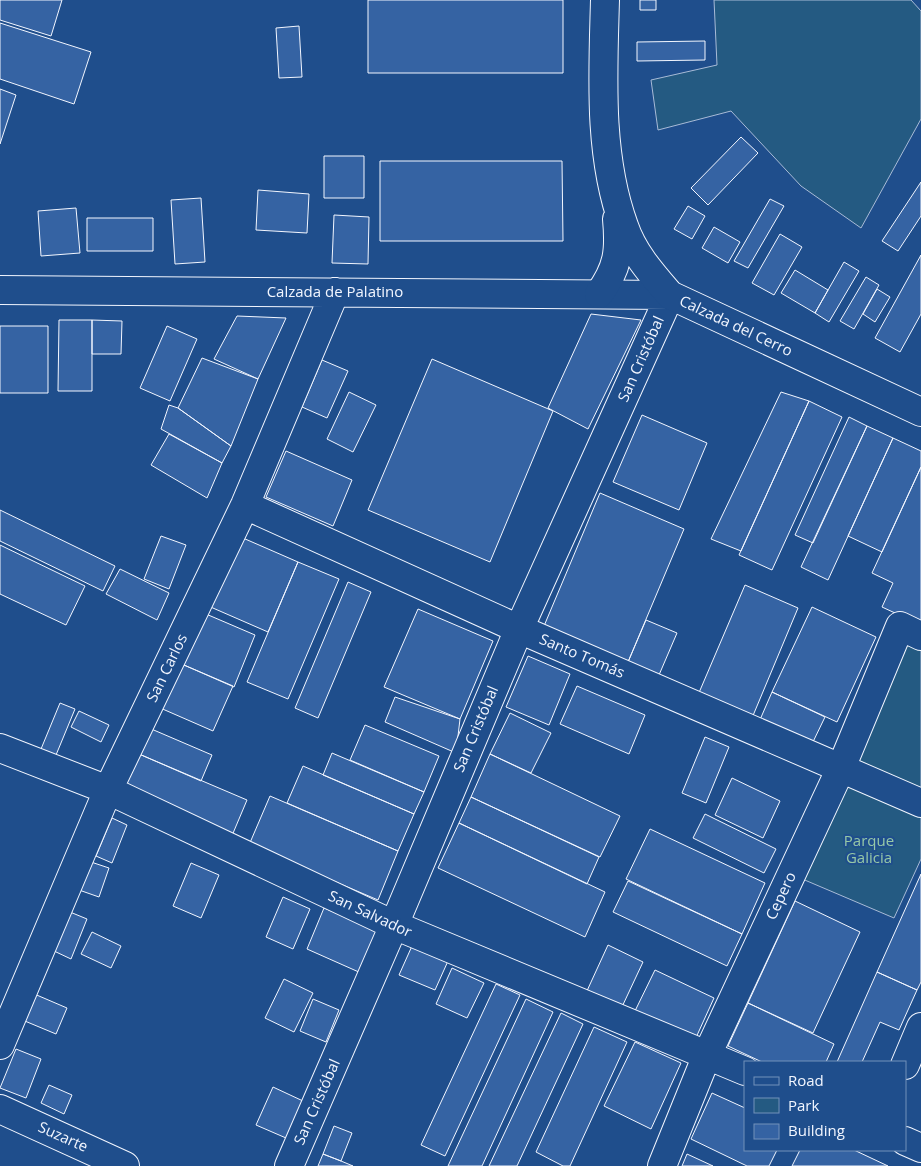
<svg xmlns="http://www.w3.org/2000/svg" width="921" height="1166" font-family="'Open Sans',sans-serif">
<style>
.green{fill:#245a82;stroke:#a8bbd7}
.building{fill:#3563a3;stroke:#f2f6ff}
.lines{fill:none;stroke-linecap:round;stroke-linejoin:round}
.minor-casing{stroke:#f2f6ff;stroke-width:30}
.major-casing{stroke:#f2f6ff;stroke-width:30}
.minor{stroke:#1f4e8c;stroke-width:28}
.major{stroke:#1f4e8c;stroke-width:28}
.labels{text-anchor:middle;stroke-width:4;stroke-linejoin:round;paint-order:stroke}
.street-label{font-size:15px;fill:#f2f6ff;stroke:#1f4e8c}
.park-label{font-size:15px;fill:#97c8a6;stroke:#1f4e8c}
</style>
<rect width="100%" height="100%" fill="#1f4e8c"/>
<path class="green" d="M 714,0 L 911,0 L 921,11 L 921,119 L 861,228 L 801,186 L 731,111 L 658,130 L 651,80 L 717,65 Z
M 904,635 L 921,642 L 921,859 L 894,918 L 800,878 Z"/>
<path class="building" d="M 0,0 L 62,0 L 51,36 L 0,20 Z
M 368,0 L 563,0 L 563,73 L 368,73 Z
M 640,0 L 656,0 L 656,10 L 640,10 Z
M 0,23 L 91,52 L 74,104 L 0,79 Z
M 299,26 L 302,77 L 279,78 L 276,28 Z
M 705,41 L 705,60 L 637,61 L 637,42 Z
M 0,89 L 16,95 L 0,144 Z
M 741,137 L 758,153 L 708,205 L 691,188 Z
M 324,156 L 364,156 L 364,198 L 324,198 Z
M 380,161 L 562,161 L 563,241 L 380,241 Z
M 921,182 L 921,216 L 898,251 L 882,241 Z
M 258,190 L 309,194 L 307,233 L 256,230 Z
M 201,198 L 205,262 L 175,264 L 171,200 Z
M 770,199 L 784,206 L 748,268 L 734,261 Z
M 688,206 L 705,216 L 692,239 L 674,229 Z
M 76,208 L 80,253 L 41,256 L 38,211 Z
M 334,215 L 369,217 L 368,264 L 332,263 Z
M 87,218 L 153,218 L 153,251 L 87,251 Z
M 714,227 L 740,242 L 728,263 L 702,248 Z
M 780,234 L 802,247 L 774,295 L 752,283 Z
M 921,255 L 921,314 L 900,352 L 875,338 Z
M 844,262 L 859,271 L 829,322 L 815,313 Z
M 795,270 L 828,290 L 815,313 L 781,293 Z
M 866,277 L 879,285 L 854,329 L 840,321 Z
M 877,289 L 890,297 L 875,322 L 863,314 Z
M 591,314 L 641,320 L 588,429 L 548,408 Z
M 237,316 L 286,318 L 258,379 L 214,359 Z
M 59,320 L 92,320 L 92,391 L 58,391 Z
M 92,320 L 122,321 L 121,354 L 92,354 Z
M 0,326 L 48,326 L 48,393 L 0,393 Z
M 167,326 L 197,339 L 170,401 L 140,388 Z
M 202,358 L 258,379 L 231,446 L 178,408 Z
M 432,359 L 553,411 L 490,562 L 368,510 Z
M 322,360 L 348,371 L 327,418 L 302,407 Z
M 349,392 L 376,405 L 353,452 L 327,439 Z
M 781,392 L 809,401 L 741,551 L 711,539 Z
M 809,401 L 842,417 L 772,570 L 739,555 Z
M 169,405 L 178,408 L 231,446 L 222,463 L 161,429 Z
M 642,415 L 707,443 L 679,510 L 613,482 Z
M 849,417 L 867,426 L 813,543 L 795,535 Z
M 867,426 L 893,438 L 828,580 L 801,567 Z
M 169,434 L 222,463 L 207,498 L 151,465 Z
M 893,438 L 921,451 L 921,467 L 882,552 L 848,536 Z
M 286,451 L 352,480 L 333,526 L 266,497 Z
M 921,467 L 921,625 L 882,607 L 893,583 L 872,573 Z
M 600,493 L 684,529 L 628,662 L 544,626 Z
M 0,510 L 115,566 L 103,591 L 0,541 Z
M 236,535 L 298,562 L 268,632 L 206,605 Z
M 161,536 L 186,545 L 169,589 L 144,579 Z
M 0,545 L 85,586 L 66,625 L 0,594 Z
M 298,562 L 339,579 L 288,699 L 247,682 Z
M 120,569 L 169,593 L 157,620 L 106,594 Z
M 348,582 L 371,592 L 318,718 L 295,708 Z
M 745,585 L 798,608 L 752,718 L 698,695 Z
M 812,607 L 876,637 L 837,722 L 772,692 Z
M 418,609 L 493,641 L 460,719 L 384,687 Z
M 199,611 L 255,635 L 234,687 L 177,662 Z
M 646,620 L 677,633 L 659,675 L 628,662 Z
M 528,656 L 570,674 L 549,725 L 506,707 Z
M 177,662 L 233,686 L 213,731 L 158,707 Z
M 577,686 L 645,715 L 629,754 L 560,724 Z
M 772,692 L 825,717 L 811,746 L 759,722 Z
M 395,697 L 460,719 L 456,753 L 385,722 Z
M 60,703 L 75,709 L 56,755 L 41,749 Z
M 79,711 L 109,725 L 101,742 L 71,727 Z
M 510,713 L 551,733 L 531,773 L 490,754 Z
M 365,725 L 439,756 L 424,792 L 350,760 Z
M 149,728 L 212,755 L 201,781 L 139,754 Z
M 705,737 L 729,747 L 706,803 L 682,793 Z
M 332,753 L 424,792 L 414,814 L 323,775 Z
M 139,754 L 247,800 L 231,838 L 123,792 Z
M 490,754 L 620,816 L 600,857 L 471,797 Z
M 303,766 L 414,814 L 398,851 L 287,803 Z
M 732,778 L 780,801 L 763,838 L 715,815 Z
M 270,796 L 398,851 L 378,900 L 249,845 Z
M 471,797 L 599,857 L 587,884 L 459,823 Z
M 705,814 L 776,849 L 764,873 L 693,838 Z
M 112,818 L 127,825 L 112,863 L 96,856 Z
M 459,823 L 605,892 L 585,937 L 438,868 Z
M 650,829 L 765,883 L 742,934 L 626,879 Z
M 88,861 L 109,868 L 99,897 L 79,890 Z
M 191,863 L 219,875 L 201,918 L 173,906 Z
M 921,874 L 921,982 L 917,990 L 877,972 Z
M 628,881 L 742,934 L 727,966 L 613,912 Z
M 283,897 L 310,909 L 293,949 L 266,937 Z
M 795,901 L 860,932 L 813,1033 L 748,1003 Z
M 324,908 L 379,931 L 361,973 L 307,949 Z
M 70,912 L 87,919 L 71,959 L 54,951 Z
M 92,932 L 121,946 L 111,968 L 81,954 Z
M 608,945 L 643,962 L 621,1009 L 586,993 Z
M 412,946 L 448,961 L 435,990 L 399,975 Z
M 452,968 L 484,983 L 467,1018 L 436,1004 Z
M 655,970 L 714,998 L 694,1042 L 634,1013 Z
M 877,972 L 917,990 L 899,1030 L 880,1022 L 862,1062 L 837,1062 Z
M 284,979 L 313,993 L 294,1032 L 265,1018 Z
M 496,984 L 520,995 L 445,1156 L 421,1145 Z
M 32,993 L 67,1008 L 56,1034 L 20,1019 Z
M 313,999 L 339,1010 L 326,1042 L 300,1031 Z
M 526,999 L 553,1012 L 482,1166 L 448,1166 Z
M 748,1003 L 834,1044 L 826,1062 L 762,1062 L 728,1046 Z
M 561,1013 L 583,1024 L 517,1166 L 489,1166 Z
M 594,1027 L 627,1042 L 570,1166 L 563,1166 L 536,1152 Z
M 635,1042 L 681,1063 L 651,1129 L 604,1106 Z
M 16,1049 L 41,1059 L 26,1098 L 0,1088 Z
M 49,1085 L 72,1095 L 64,1114 L 41,1103 Z
M 273,1087 L 303,1101 L 286,1138 L 256,1125 Z
M 712,1093 L 745,1108 L 745,1150 L 777,1150 L 769,1166 L 747,1166 L 691,1139 Z
M 334,1126 L 352,1133 L 341,1161 L 323,1154 Z
M 800,1150 L 854,1150 L 888,1166 L 792,1166 Z
M 323,1154 L 341,1161 L 353,1166 L 318,1166 Z
M 687,1154 L 713,1166 L 682,1166 Z"/>
<g class="lines">
<g class="minor-casing">
<path id="minor" d="M 0,290 L 670,295 L 519,629 L 394,925 L 289,1166
M 245,505 L 519,629 L 921,803
M 0,748 L 108,790 L 394,925 L 745,1071
M 0,1045 L 108,790 L 245,505 L 335,292
M 905,1065 L 921,1027
M 0,1109 L 125,1166
M 905,1141 L 921,1148
M 662,1166 L 707,1055 L 841,768 L 900,626 L 921,636"/>
</g>
<g class="major-casing">
<path id="major" d="M 605,0 C 603,74 598,155 624,226 C 633,253 652,274 670,295 L 921,412
M 599,294 C 618,268 620,251 617,219"/>
</g>
<use href="#minor" class="minor"/>
<use href="#major" class="major"/>
</g>
<g class="labels">
<g class="street-label">
<text x="335" y="297">Calzada de Palatino</text>
<text transform="translate(736 326) rotate(25)" y="5">Calzada del Cerro</text>
<text transform="translate(641 359) rotate(-66)" y="5">San Cristóbal</text>
<text transform="translate(582 656) rotate(23)" y="5">Santo Tomás</text>
<text transform="translate(167 668) rotate(-64)" y="5">San Carlos</text>
<text transform="translate(476 729) rotate(-67)" y="5">San Cristóbal</text>
<text transform="translate(781 896) rotate(-65)" y="5">Cepero</text>
<text transform="translate(370 914) rotate(25)" y="5">San Salvador</text>
<text transform="translate(317 1102) rotate(-66)" y="5">San Cristóbal</text>
<text transform="translate(63 1137) rotate(24)" y="5">Suzarte</text>
</g>
<g class="park-label">
<text x="869" y="846">Parque<tspan x="869" dy="17">Galicia</tspan></text>
</g>
</g>
<rect x="744" y="1061" width="162" height="90" fill="#1f4e8c" stroke="#7391ba"/>
<rect x="754" y="1077" width="25" height="8" fill="#1f4e8c" stroke="#7391ba"/>
<text x="788" y="1086" font-size="15" fill="#f2f6ff">Road</text>
<rect x="754" y="1098" width="25" height="15" fill="#245a82" stroke="#7391ba"/>
<text x="788" y="1111" font-size="15" fill="#f2f6ff">Park</text>
<rect x="754" y="1124" width="25" height="15" fill="#3563a3" stroke="#7391ba"/>
<text x="788" y="1136" font-size="15" fill="#f2f6ff">Building</text>
</svg>
